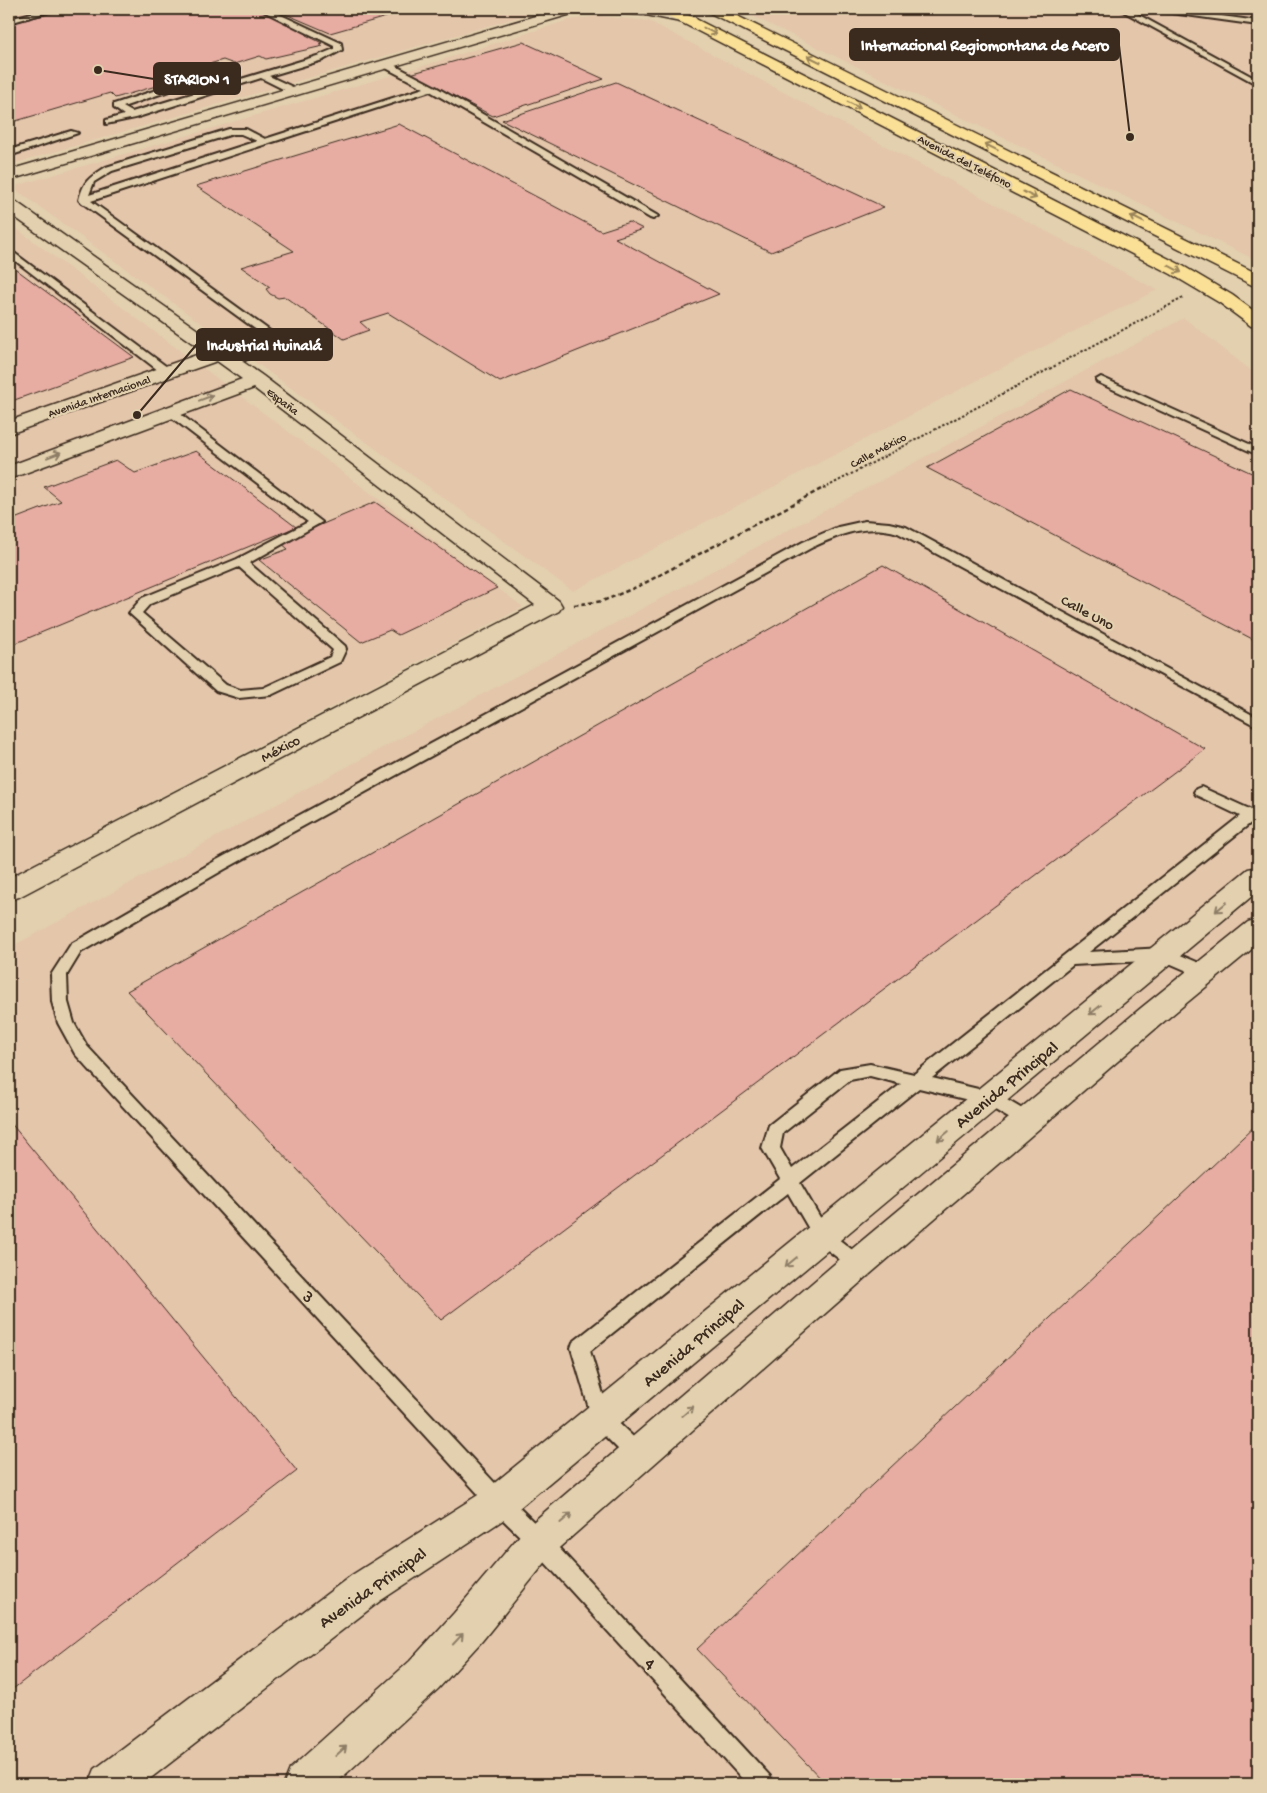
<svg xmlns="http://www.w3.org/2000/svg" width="1267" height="1793" font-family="'Gochi Hand',sans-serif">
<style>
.built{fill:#e4c6ab}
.building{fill:#e7ada3;stroke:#3b2a1e}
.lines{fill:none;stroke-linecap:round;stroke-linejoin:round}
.service-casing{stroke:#3b2a1e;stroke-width:4}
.minor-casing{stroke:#3b2a1e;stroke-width:3}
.secondary-casing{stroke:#3b2a1e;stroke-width:3}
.primary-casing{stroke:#3b2a1e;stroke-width:3}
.path-far1{stroke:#3b2a1e;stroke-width:2;stroke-dasharray:2.5 2;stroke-linecap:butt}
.path{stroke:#3b2a1e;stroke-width:2.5;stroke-dasharray:4.5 3;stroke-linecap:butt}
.service{fill:#e2d0ae;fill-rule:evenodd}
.minor{fill:#e2d0ae;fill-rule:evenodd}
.secondary{fill:#e2d0ae;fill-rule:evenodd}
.primary{fill:#fadf96;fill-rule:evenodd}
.oneway{stroke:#9a845a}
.oneway2{stroke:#8e7d66}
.labels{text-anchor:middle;stroke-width:4.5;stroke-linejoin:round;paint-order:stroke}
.far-street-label{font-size:12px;fill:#3b2a1e;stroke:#e2d0ae}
.street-label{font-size:15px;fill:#3b2a1e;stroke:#e2d0ae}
.near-street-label{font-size:18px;fill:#3b2a1e;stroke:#e2d0ae}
.leader{fill:none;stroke:#3b2a1e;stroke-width:2}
.callout-dot{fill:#3b2a1e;stroke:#e2d0ae;stroke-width:2}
.callout{fill:#3b2a1e;stroke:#3b2a1e;stroke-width:2}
.callout-label{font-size:16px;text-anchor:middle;font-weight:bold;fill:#fff}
</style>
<rect width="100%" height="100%" fill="#e2d0ae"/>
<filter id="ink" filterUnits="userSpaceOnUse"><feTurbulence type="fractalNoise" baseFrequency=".02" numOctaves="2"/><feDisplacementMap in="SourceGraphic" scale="10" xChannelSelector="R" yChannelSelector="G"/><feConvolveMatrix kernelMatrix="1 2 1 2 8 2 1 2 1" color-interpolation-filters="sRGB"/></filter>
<g filter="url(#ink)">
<path class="built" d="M 9,9 L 546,9 L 9,165 Z
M 754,9 L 1258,9 L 1258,261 L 744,12 Z
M 598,16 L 649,21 L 1157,290 L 999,369 L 573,591 L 12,187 L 413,69 L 569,20 Z
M 9,223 L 523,607 L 9,876 Z
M 1184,318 L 1258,376 L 1258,1784 L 9,1784 L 9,948 Z"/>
<path class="building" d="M 68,9 L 261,9 L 309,34 L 306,35 L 322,43 L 319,44 L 323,46 L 266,59 L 260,56 L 234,64 L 223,60 L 165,77 L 170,82 L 115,98 L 110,93 L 9,123 L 9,24 Z
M 274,9 L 414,9 L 330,33 Z
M 523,42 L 604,79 L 493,116 L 410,74 Z
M 616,82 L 884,207 L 771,252 L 502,120 Z
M 399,124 L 601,231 L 629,222 L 643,229 L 615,238 L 719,294 L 500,382 L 388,313 L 360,322 L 369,330 L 344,339 L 285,297 L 278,298 L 270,294 L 266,289 L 270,287 L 241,267 L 294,251 L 196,186 Z
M 9,264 L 134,357 L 9,402 Z
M 1071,389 L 1258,476 L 1258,642 L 927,468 Z
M 196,451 L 296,527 L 9,646 L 9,521 L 61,501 L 44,487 L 116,460 L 135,473 Z
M 375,502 L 497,588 L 398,635 L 390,630 L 361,642 L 259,560 L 288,549 L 280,542 Z
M 883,565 L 1205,749 L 441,1320 L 127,991 Z
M 9,1121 L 297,1471 L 9,1692 Z
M 1258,1123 L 1258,1784 L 826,1784 L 697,1649 Z"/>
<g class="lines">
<g class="service-casing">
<path id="service" d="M 47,9 L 59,9 L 9,23 L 9,19 Z
M 259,9 L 268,9 L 341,43 L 342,50 L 323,60 L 269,76 L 297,89 L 297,93 L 291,93 L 261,78 L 135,118 L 106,124 L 106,120 L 124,115 L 114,108 L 114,104 L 202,75 L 209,77 L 123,107 L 132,112 L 317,56 L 334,49 L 334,46 Z
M 1119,9 L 1128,9 L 1258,80 L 1258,85 Z
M 1153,9 L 1171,9 L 1258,21 L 1258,25 L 1157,11 Z
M 382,62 L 388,62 L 434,86 L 658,216 L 653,219 L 650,218 L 430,91 L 91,201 L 284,341 L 281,346 L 235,364 L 227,364 L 226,362 L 227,360 L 273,342 L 81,202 L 79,200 C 84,180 89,178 106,167 L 229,129 L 246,129 L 265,139 L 424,88 L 382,66 ZM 233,134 L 241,134 L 257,141 L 89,195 L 94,182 L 112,171 Z
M 71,131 L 78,133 L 9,156 L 9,150 Z
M 9,249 L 171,370 L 172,372 L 171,374 L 163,374 L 9,256 Z
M 1101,377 L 1258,448 L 1258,455 L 1097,382 L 1096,380 Z
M 171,409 L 175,410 L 322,522 L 249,563 L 345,646 L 346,649 L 340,662 L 271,695 L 239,698 L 216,691 L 129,613 L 142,598 L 237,559 L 308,522 L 167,414 L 166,412 ZM 239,567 L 333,650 L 330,657 L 263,688 L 240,690 L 226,685 L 142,613 L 150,604 Z
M 865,521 L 889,523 L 906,527 L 1258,718 L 1258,727 L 898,533 C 866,523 840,534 811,548 L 225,869 L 81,952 L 67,975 L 68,1002 L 74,1023 L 87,1046 L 506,1495 L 546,1534 L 770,1776 L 773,1784 L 747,1784 L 532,1548 L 492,1509 L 75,1054 L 58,1023 L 52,1002 L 51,975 L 71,944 L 215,861 L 803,542 L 838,527 Z
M 1201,787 L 1256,812 L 1258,813 L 1258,824 L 1252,822 L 1089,952 L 1164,948 L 1211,968 L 1213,972 L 1211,976 L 1205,978 L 1199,976 L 1162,960 L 1073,965 L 932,1078 L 995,1093 L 1034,1116 L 1036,1121 L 1034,1126 L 1028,1128 L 1022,1126 L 985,1104 L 919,1088 L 800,1183 L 828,1231 L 864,1259 L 867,1264 L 864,1269 L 858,1272 L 852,1269 L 816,1241 L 788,1193 L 590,1351 L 609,1414 L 645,1448 L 648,1455 L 645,1462 L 638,1464 L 631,1462 L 594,1425 L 571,1348 L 573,1342 L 780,1179 L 762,1148 L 769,1125 L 840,1069 L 870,1064 L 914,1074 L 1240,816 L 1196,795 L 1194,792 L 1196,789 ZM 870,1076 L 901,1084 L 792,1169 L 780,1148 L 783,1133 L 850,1080 Z"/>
</g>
<g class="minor-casing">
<path id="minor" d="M 9,200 L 15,201 L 263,376 L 559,601 L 562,606 L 559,611 L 19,897 L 9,900 L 9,878 L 535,605 L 254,388 L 9,479 L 9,466 L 242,379 L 217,361 L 9,434 L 9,421 L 205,352 L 9,213 Z
M 1258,867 L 1258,891 L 512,1514 L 380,1601 L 143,1784 L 89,1784 L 95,1769 L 352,1575 L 486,1490 L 1248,869 Z
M 1258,919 L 1258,944 L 1161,1024 L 870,1274 L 552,1554 L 482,1641 L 438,1689 L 335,1784 L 284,1784 L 290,1769 L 410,1661 L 454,1613 L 526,1528 L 846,1254 L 1141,1008 L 1248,922 Z"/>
</g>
<g class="secondary-casing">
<path id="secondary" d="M 559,9 L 580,9 L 578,12 L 9,180 L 9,170 Z
M 612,9 L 655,9 L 695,17 L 697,20 L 690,24 L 646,15 L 619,13 Z"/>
</g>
<g class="primary-casing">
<path id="primary" d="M 659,9 L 676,9 L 1183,266 L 1232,295 L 1258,314 L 1258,327 L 1251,326 L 1220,303 L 1171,274 L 661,12 Z
M 706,9 L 723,9 L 1258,274 L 1258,286 L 1252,285 L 708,12 Z"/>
</g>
<path class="path-far1" d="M 823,489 L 1183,298"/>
<path class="path" d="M 574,605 L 603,601 L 641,585 L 825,487"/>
<use href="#service" class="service"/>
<use href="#minor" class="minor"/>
<use href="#secondary" class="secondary"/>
<use href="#primary" class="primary"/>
</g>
<defs><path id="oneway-shaft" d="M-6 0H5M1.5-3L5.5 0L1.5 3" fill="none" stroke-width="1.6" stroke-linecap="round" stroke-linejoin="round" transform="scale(1.25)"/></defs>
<g class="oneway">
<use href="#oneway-shaft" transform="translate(710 31) rotate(27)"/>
<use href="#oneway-shaft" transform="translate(814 59) rotate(-154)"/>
<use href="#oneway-shaft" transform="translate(854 105) rotate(27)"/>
<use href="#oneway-shaft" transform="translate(991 147) rotate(-154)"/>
<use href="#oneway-shaft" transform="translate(1030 195) rotate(27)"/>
<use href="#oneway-shaft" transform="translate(1137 219) rotate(-154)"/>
<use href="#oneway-shaft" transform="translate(1175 269) rotate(28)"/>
</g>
<g class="oneway2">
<use href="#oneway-shaft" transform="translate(206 398) rotate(-21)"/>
<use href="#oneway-shaft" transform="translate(54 455) rotate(-21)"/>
<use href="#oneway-shaft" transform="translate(1221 907) rotate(140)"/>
<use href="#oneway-shaft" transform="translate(1095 1010) rotate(141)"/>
<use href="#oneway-shaft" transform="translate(943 1136) rotate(140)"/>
<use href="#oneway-shaft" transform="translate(791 1262) rotate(140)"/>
<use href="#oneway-shaft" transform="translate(688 1411) rotate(-41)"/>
<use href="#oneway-shaft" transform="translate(566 1518) rotate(-41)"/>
<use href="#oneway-shaft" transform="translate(458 1639) rotate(-47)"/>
<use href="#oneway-shaft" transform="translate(341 1751) rotate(-42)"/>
</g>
</g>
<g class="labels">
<g class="far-street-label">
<text transform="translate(965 161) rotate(27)" y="4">Avenida del Teléfono</text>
<text transform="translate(99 396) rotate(-19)" y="4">Avenida Internacional</text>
<text transform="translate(283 401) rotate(37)" y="4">España</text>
<text transform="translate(878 450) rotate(-28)" y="4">Calle México</text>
</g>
<g class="street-label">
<text transform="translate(1088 612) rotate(28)" y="5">Calle Uno</text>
<text transform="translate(280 748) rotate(-28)" y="5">México</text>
</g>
<g class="near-street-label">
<text transform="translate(1006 1084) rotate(-39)" y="6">Avenida Principal</text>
<text transform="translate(309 1296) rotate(47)" y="6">3</text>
<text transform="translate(693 1342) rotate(-40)" y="6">Avenida Principal</text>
<text transform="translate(372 1587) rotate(-35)" y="6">Avenida Principal</text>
<text transform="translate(651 1663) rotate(47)" y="6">4</text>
</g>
</g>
<path class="leader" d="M1130 137L1119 45M98 70L154 79M137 415L197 344"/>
<g class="callout-dot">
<circle cx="1130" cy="137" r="5"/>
<circle cx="98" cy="70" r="5"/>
<circle cx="137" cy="415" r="5"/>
</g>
<g class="callout">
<rect x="850" y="29" width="269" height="31" rx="5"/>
<rect x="154" y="63" width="86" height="31" rx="5"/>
<rect x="197" y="329" width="135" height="31" rx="5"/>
</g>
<g class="callout-label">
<text x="985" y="50">Internacional Regiomontana de Acero</text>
<text x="197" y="84">STARION 1</text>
<text x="264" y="350">Industrial Huinalá</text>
</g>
<rect width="1267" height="1793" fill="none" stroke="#e2d0ae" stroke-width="30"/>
<rect x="15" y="15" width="1237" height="1763" fill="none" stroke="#3b2a1e" stroke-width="2" filter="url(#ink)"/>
</svg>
